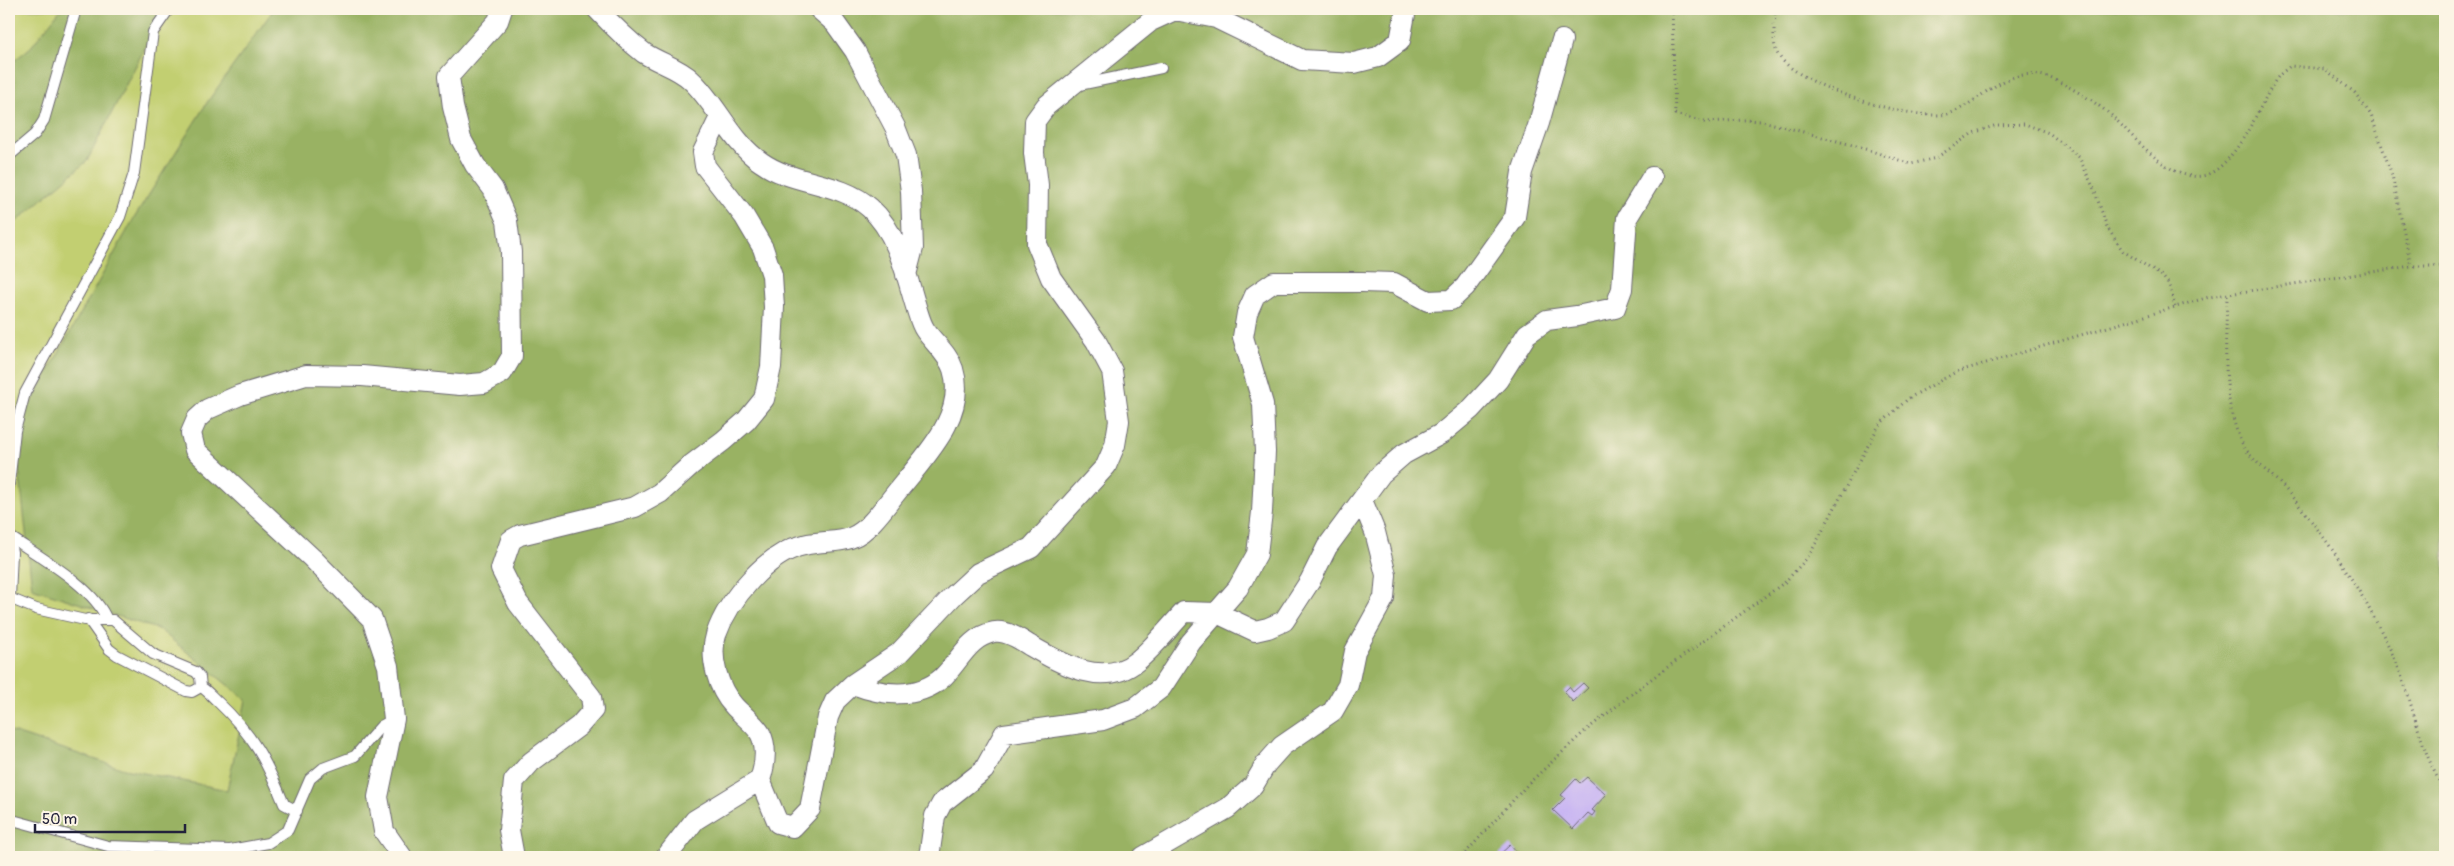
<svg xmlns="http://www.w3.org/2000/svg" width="2454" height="866" font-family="Pangolin,sans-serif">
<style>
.green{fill:#c2cf71;stroke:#727856}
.forest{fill:#99b263;stroke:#5e6a4f}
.building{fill:#c6b2f3}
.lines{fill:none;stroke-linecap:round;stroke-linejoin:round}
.service-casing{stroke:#6c6870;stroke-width:12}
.minor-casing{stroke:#6c6870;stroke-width:22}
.path{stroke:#6c6870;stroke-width:3;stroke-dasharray:1 4;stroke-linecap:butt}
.service{stroke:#fff;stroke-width:10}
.minor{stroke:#fff;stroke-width:20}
</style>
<rect width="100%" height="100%" fill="#fcf5e5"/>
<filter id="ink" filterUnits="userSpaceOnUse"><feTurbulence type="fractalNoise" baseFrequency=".02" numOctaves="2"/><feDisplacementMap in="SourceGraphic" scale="10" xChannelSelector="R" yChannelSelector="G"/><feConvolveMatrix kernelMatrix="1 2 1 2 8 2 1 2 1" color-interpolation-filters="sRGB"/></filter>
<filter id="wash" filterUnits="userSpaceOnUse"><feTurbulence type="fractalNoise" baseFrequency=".0096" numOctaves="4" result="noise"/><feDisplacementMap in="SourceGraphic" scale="20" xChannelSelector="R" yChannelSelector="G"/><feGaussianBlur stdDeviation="1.12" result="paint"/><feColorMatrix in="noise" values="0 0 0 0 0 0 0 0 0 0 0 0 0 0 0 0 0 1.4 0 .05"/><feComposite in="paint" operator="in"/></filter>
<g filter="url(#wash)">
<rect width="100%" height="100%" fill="#f6e9d1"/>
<path class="green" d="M 9,9 L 305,9 L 329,857 L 9,857 Z"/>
<path class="forest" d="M 61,9 L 176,9 L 153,32 L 87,161 L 9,228 L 9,65 L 31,47 Z
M 274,9 L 2445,9 L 2445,857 L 9,857 L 9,731 L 124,769 L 227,790 L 246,700 L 160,630 L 32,588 L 15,431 L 133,220 L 208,101 Z"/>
<g id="blocks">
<path class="building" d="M 1583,683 L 1588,688 L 1573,702 L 1564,692 L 1569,687 L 1573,692 Z
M 1587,777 L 1606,795 L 1592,810 L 1595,812 L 1592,816 L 1588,813 L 1573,829 L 1553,810 L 1565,798 L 1561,795 L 1576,779 L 1580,783 Z
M 1510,845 L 1518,854 L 1515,857 L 1500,857 L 1498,856 Z"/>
</g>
</g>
<g filter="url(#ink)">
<use href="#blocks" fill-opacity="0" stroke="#6c6870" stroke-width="1"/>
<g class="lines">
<g class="service-casing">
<path id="service" d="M 1079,85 L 1161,68
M 9,156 L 35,134 L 44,120 L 76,9
M 9,484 L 15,431 L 25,393 L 120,217 L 134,173 L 153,32 L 169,9
M 9,535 L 12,552 L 10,598
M 9,536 C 38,556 95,587 107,620
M 9,598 L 36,609 L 85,620 L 113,620 L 153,654 L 196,672 L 200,677 L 201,687 C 208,691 212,697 218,702 C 253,735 266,760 284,804 L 297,811
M 88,619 L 109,649 L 117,655 L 186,691 L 192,692 L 201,687
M 9,819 L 108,846 L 230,850 L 268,843 L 288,830 L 310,779 L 323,768 L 355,756 L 381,726 L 394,719"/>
</g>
<g class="minor-casing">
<path id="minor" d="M 597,9 C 611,24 627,40 644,53 C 659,63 679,68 691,80 C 717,104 731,142 761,162 C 793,185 840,181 870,208 C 898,233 906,275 917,310 C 919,316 921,324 925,330 C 934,343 948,354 953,369 C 967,413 928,453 904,483 C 893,496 884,509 873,521 C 850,548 833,538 804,545 C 767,553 728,600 716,635 C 709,657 718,689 734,706 C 741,714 754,723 760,733 C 768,748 765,765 760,780 L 695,820 L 666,857
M 819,9 L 835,23 L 855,51 L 895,127 L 906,155 L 911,191 L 913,248 L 906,275
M 853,684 C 881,695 917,700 942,678 C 960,661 968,637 994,632 C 1006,630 1020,639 1029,645 C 1060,663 1103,689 1137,661 C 1154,647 1169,628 1184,612 L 1217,613 L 1255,631 L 1268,628 L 1284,621 L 1310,581 L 1327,547 L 1381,474 L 1404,454 L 1441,434 L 1471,409 L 1498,380 L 1527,334 L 1547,320 L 1577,316 L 1615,308 L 1622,289 L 1627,218 L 1652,177
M 760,780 L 778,823 L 793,827 L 810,809 L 828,717 L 835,701 L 853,684 L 899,653 L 953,596 L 978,573 L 1031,548 L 1106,466 L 1115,445 L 1119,421 L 1112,371 L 1096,341 L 1051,278 L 1037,244 L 1038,185 L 1034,153 L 1035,121 L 1046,106 L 1151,21 L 1175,10 L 1216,18 L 1302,60 L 1354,63 L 1378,57 L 1400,41 L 1406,9
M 402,857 L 384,831 L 378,797 L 394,719 L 388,666 L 372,619 L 312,558 L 195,450 L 191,433 L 197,419 L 208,409 L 240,395 L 306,375 L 362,376 L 460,385 L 484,383 L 502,373 L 512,356 L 511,252 L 507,221 L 493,189 L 475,165 L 461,139 L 453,107 L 449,76 L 498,21 L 502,9
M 514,857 L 509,830 L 514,781 L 531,762 L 579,726 L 593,710 L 591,697 L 518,603 L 501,569 L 511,540 L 520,535 L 635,507 L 660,493 L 691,465 L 723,441 L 746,421 L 764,399 L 771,367 L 774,307 L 772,275 L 763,248 L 744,216 L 705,166 L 703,152 L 720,117
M 929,857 L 935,816 L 942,803 L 984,770 L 1004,734 L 1103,720 L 1135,708 L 1161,688 L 1191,642 L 1238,588 L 1257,554 L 1262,512 L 1265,452 L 1263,404 L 1243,337 L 1247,313 L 1255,295 L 1274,282 L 1362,282 L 1394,283 L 1428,301 L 1451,300 L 1465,287 L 1515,217 L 1522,172 L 1539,123 L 1562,40
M 1143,857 L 1228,808 L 1253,786 L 1266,764 L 1282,746 L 1333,711 L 1348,685 L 1355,651 L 1384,598 L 1386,575 L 1375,532 L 1362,500"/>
</g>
<path class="path" d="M 1672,9 L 1675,114 L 1704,122 L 1744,120 L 1762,121 L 1856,146 L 1911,164 L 1936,158 L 1973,133 L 1997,125 L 2025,124 L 2049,133 L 2079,157 L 2094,189 L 2107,227 L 2123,251 L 2162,276 L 2169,284 L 2175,307
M 1775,9 C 1775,21 1772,39 1776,50 C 1786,84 1921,125 1951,113 C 1981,101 2002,70 2039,75 C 2057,77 2101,105 2114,118 C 2136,138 2172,185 2206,175 C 2232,167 2255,118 2267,95 C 2271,89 2274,81 2279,76 C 2282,72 2287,69 2290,66 L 2325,69 L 2355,93 L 2371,115 L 2392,175 L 2411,266
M 2227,295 C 2226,342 2221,397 2241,441 C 2251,462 2273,474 2287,491 C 2317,526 2343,563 2366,603 C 2377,623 2389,645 2398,667 C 2415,709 2420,751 2445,791
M 1462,857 L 1527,785 L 1584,732 L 1643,685 L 1785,582 L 1809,556 L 1879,425 L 1909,398 L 1956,372 L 2209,297 L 2411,266 L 2445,266"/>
<use href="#service" class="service"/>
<use href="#minor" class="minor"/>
</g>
</g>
<rect width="2454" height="866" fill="none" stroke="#fcf5e5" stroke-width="30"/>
<path d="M35 824v8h150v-8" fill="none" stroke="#22223b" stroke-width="2.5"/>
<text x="42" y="824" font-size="15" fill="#22223b" stroke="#fcf5e5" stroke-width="4" paint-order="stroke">50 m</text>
</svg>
